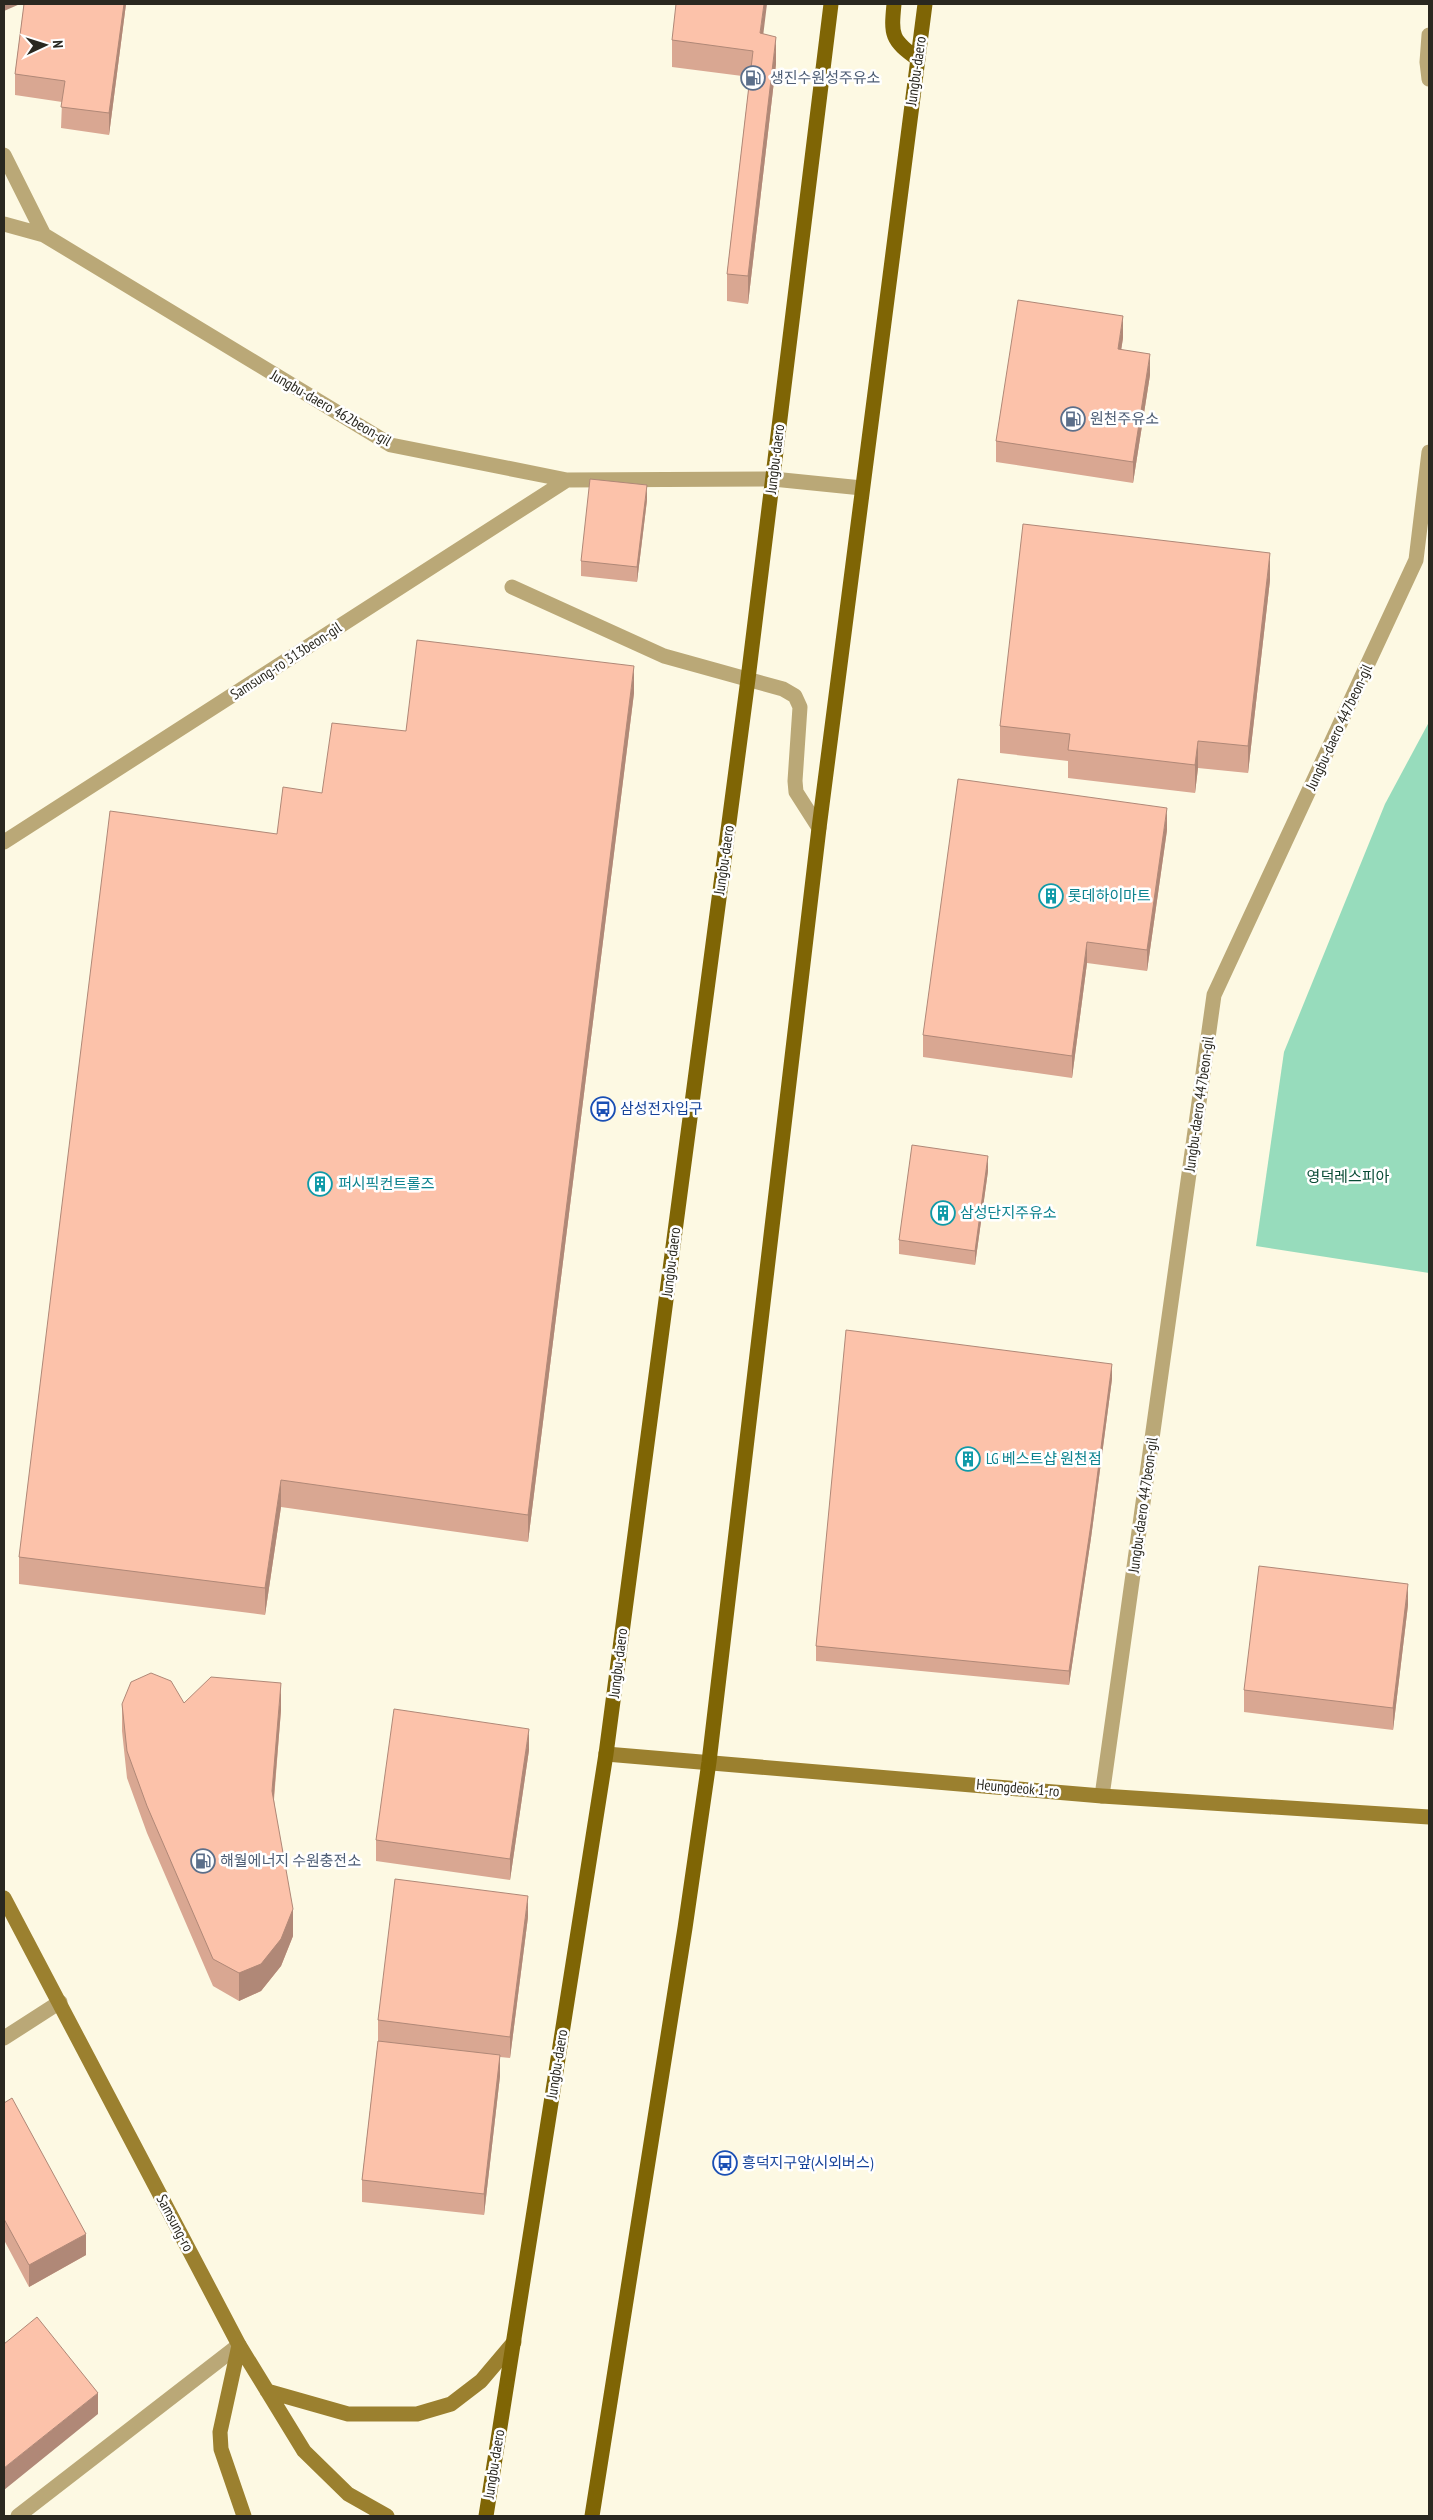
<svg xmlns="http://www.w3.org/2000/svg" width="1433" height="2520" font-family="'PT Sans Narrow','Noto Sans KR',sans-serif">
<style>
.green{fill:#97dcbc}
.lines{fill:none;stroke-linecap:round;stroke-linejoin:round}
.lane{stroke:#baa877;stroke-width:15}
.street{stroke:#baa877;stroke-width:15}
.secondary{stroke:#9b802f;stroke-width:15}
.primary{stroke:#7f6505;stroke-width:15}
.wall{fill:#d9a792}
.shaded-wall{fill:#b08877}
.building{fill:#fcc2aa;stroke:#b08877}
.labels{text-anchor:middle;stroke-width:5;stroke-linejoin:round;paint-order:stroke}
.street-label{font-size:15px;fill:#2a2820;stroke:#fff}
.service-label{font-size:15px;fill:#4e5e75;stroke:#fff;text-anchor:start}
.culture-label{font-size:15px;fill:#0d838f;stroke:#fff;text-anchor:start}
.transit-label{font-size:15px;fill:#164399;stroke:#fff;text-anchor:start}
.park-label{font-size:15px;fill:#084b34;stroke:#fff}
</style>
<rect width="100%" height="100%" fill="#fdf9e3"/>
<path class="green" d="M 1429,722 L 1429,1273 L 1256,1246 L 1284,1052 L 1385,804 Z"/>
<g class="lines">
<path class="lane" d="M 512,587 L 664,656 L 783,689 L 795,696 L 800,707 L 795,781 L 796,792 L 819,828"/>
<path class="street" d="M 1429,35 L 1427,62 L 1429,79
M 4,155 L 44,235 L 391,445 L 567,480 L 773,479 L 862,488
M 4,224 L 44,235
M 4,842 L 567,480
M 1102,1796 L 1214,995 L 1416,560 L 1429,452
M 4,2038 L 60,2002
M 18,2516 L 239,2345"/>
<path class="secondary" d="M 606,1754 L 1102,1796 L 1429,1817
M 4,1898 L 239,2345 L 304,2451 L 348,2494 L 387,2516
M 239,2345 L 220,2432 L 221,2449 L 244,2516
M 267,2391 L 348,2414 L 417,2414 L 451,2404 L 481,2381 L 514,2342"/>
<path class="primary" d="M 894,4 C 891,35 891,40 918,59
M 486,2516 L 606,1754 L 748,679 L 831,4
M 592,2516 L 685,1928 L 709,1762 L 819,828 L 925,4"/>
</g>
<path class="wall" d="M 24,4 L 126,4 L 109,135 L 61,128 L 62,102 L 15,95 L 15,74 Z
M 764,34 L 776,64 L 748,304 L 727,301 L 727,274 L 750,77 L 672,67 L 672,40 Z
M 1123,338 L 1121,350 L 1150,375 L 1133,483 L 996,462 L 996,441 Z
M 647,500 L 637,582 L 581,576 L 581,561 Z
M 1270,580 L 1248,773 L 1198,768 L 1195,793 L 1068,778 L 1068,761 L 1000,753 L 1000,726 Z
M 634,693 L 528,1542 L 281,1507 L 265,1615 L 19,1584 L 19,1557 L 322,793 L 406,731 Z
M 1167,830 L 1147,971 L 1087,963 L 1072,1078 L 923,1057 L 923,1035 Z
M 988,1171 L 975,1265 L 899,1254 L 899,1240 Z
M 1112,1379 L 1091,1538 L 1069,1685 L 816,1661 L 816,1646 Z
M 1408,1605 L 1393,1730 L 1244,1712 L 1244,1690 Z
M 184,1703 L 281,1710 L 274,1800 L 293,1936 L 281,1966 L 261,1991 L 239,2001 L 213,1986 L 147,1833 L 127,1778 L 122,1731 L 122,1704 Z
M 529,1750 L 510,1880 L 376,1861 L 376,1840 Z
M 528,1917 L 510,2058 L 500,2057 L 500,2076 L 484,2215 L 362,2202 L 362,2180 L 378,2041 L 378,2020 Z
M 4,2103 L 86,2255 L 29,2287 L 4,2240 Z"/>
<path class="shaded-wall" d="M 4,4 L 20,4 L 4,11 Z
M 124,4 L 126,4 L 109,135 L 109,113 Z
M 764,4 L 767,4 L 760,61 L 760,33 Z
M 776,37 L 776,64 L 748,304 L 748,276 Z
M 1123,316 L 1123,338 L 1118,370 L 1118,349 Z
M 1150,354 L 1150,375 L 1133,483 L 1133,462 Z
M 647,485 L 647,500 L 637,582 L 637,567 Z
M 1270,553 L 1270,580 L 1248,773 L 1248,746 Z
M 634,666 L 634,693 L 528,1542 L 528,1515 Z
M 1198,741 L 1198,768 L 1195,793 L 1195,765 Z
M 1167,808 L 1167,830 L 1147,971 L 1147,950 Z
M 1087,942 L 1087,963 L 1072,1078 L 1072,1056 Z
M 988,1156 L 988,1171 L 975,1265 L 975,1251 Z
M 1112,1364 L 1112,1379 L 1091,1538 L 1069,1685 L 1069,1671 Z
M 281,1480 L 281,1507 L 265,1615 L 265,1588 Z
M 1408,1584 L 1408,1605 L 1393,1730 L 1393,1708 Z
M 281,1683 L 281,1710 L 272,1819 L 272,1791 Z
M 529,1729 L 529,1750 L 510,1880 L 510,1859 Z
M 528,1896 L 528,1917 L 510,2058 L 510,2037 Z
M 293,1909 L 293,1936 L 281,1966 L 261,1991 L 239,2001 L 239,1973 Z
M 500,2055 L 500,2076 L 484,2215 L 484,2194 Z
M 86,2234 L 86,2255 L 29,2287 L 29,2265 Z
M 98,2393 L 98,2414 L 4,2490 L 4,2468 Z"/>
<path class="building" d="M 24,4 L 124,4 L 109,113 L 61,107 L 65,81 L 15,74 Z
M 676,4 L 764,4 L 760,33 L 776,37 L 748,276 L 727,274 L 753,51 L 672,40 Z
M 1018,300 L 1123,316 L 1118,349 L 1150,354 L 1133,462 L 996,441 Z
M 590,479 L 647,485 L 637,567 L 581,561 Z
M 1023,524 L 1270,553 L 1248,746 L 1198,741 L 1195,765 L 1068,750 L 1070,734 L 1000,726 Z
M 417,640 L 634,666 L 528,1515 L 281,1480 L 265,1588 L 19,1557 L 110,811 L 277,834 L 283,787 L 322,793 L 332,723 L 406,731 Z
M 958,779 L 1167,808 L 1147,950 L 1087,942 L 1072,1056 L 923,1035 Z
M 912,1145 L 988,1156 L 975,1251 L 899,1240 Z
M 846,1330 L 1112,1364 L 1091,1524 L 1069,1671 L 816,1646 Z
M 1259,1566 L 1408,1584 L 1393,1708 L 1244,1690 Z
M 151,1673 L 171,1681 L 184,1703 L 211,1677 L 281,1683 L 272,1791 L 293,1909 L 281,1939 L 261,1964 L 239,1973 L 213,1959 L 147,1806 L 127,1751 L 122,1704 L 131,1682 Z
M 394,1709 L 529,1729 L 510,1859 L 376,1840 Z
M 395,1879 L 528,1896 L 510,2037 L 378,2020 Z
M 378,2041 L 500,2055 L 484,2194 L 362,2180 Z
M 12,2098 L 86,2234 L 29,2265 L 4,2219 L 4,2103 Z
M 37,2317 L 98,2393 L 4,2468 L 4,2344 Z"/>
<defs>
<g id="fuel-ring" transform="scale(1.25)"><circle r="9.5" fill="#fff" stroke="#5c6f8a" stroke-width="1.5"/><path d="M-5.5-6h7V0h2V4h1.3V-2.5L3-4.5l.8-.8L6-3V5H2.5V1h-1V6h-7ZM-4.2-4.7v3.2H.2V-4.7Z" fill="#5c6f8a"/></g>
<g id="building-ring" transform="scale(1.25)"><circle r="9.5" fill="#fff" stroke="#0f9aa8" stroke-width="1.5"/><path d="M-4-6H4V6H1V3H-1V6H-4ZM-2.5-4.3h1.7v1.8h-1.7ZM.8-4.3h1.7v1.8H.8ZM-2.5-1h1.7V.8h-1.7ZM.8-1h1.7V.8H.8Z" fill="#0f9aa8"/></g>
<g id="bus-ring" transform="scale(1.25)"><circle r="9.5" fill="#fff" stroke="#1a4fb4" stroke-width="1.5"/><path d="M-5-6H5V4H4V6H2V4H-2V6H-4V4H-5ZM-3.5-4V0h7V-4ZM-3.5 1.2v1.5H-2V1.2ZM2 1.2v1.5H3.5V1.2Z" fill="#1a4fb4"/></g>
</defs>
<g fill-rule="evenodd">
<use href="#fuel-ring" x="753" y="78"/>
<use href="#fuel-ring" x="1073" y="419"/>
<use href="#building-ring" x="1051" y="896"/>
<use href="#bus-ring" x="603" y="1109"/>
<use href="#building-ring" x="320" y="1184"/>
<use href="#building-ring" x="943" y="1213"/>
<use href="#building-ring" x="968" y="1459"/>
<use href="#fuel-ring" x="203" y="1861"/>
<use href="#bus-ring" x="725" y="2163"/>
</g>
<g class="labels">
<g class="street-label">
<text transform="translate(916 71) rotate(-82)" y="5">Jungbu-daero</text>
<text transform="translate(331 408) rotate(30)" y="5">Jungbu-daero 462beon-gil</text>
<text transform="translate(775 459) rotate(-83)" y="5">Jungbu-daero</text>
<text transform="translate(286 661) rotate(-33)" y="5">Samsung-ro 313beon-gil</text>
<text transform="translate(1339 727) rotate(-65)" y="5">Jungbu-daero 447beon-gil</text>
<text transform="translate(724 860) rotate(-82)" y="5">Jungbu-daero</text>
<text transform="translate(1199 1104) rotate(-82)" y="5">Jungbu-daero 447beon-gil</text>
<text transform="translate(671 1262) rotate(-83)" y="5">Jungbu-daero</text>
<text transform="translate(1143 1505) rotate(-82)" y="5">Jungbu-daero 447beon-gil</text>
<text transform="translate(618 1663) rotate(-83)" y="5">Jungbu-daero</text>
<text transform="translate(1018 1788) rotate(5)" y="5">Heungdeok 1-ro</text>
<text transform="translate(557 2064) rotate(-81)" y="5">Jungbu-daero</text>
<text transform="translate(175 2223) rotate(62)" y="5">Samsung-ro</text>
<text transform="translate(494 2464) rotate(-81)" y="5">Jungbu-daero</text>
</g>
<g class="service-label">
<text x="770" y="83">생진수원성주유소</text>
<text x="1090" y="424">원천주유소</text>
<text x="220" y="1866">해월에너지 수원충전소</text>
</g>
<g class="culture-label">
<text x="1068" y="901">롯데하이마트</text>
<text x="338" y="1189">퍼시픽컨트롤즈</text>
<text x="960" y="1218">삼성단지주유소</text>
<text x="986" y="1464">LG 베스트샵 원천점</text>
</g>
<g class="transit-label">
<text x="620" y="1114">삼성전자입구</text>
<text x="742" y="2168">흥덕지구앞(시외버스)</text>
</g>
<g class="park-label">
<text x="1348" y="1182">영덕레스피아</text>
</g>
</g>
<rect width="1433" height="2520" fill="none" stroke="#2a2820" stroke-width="10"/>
<g transform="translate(45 45) rotate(86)" stroke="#ffffff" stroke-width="4" paint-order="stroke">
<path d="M0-4L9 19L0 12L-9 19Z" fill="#2a2820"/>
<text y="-8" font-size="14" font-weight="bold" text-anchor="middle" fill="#2a2820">N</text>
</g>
</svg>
